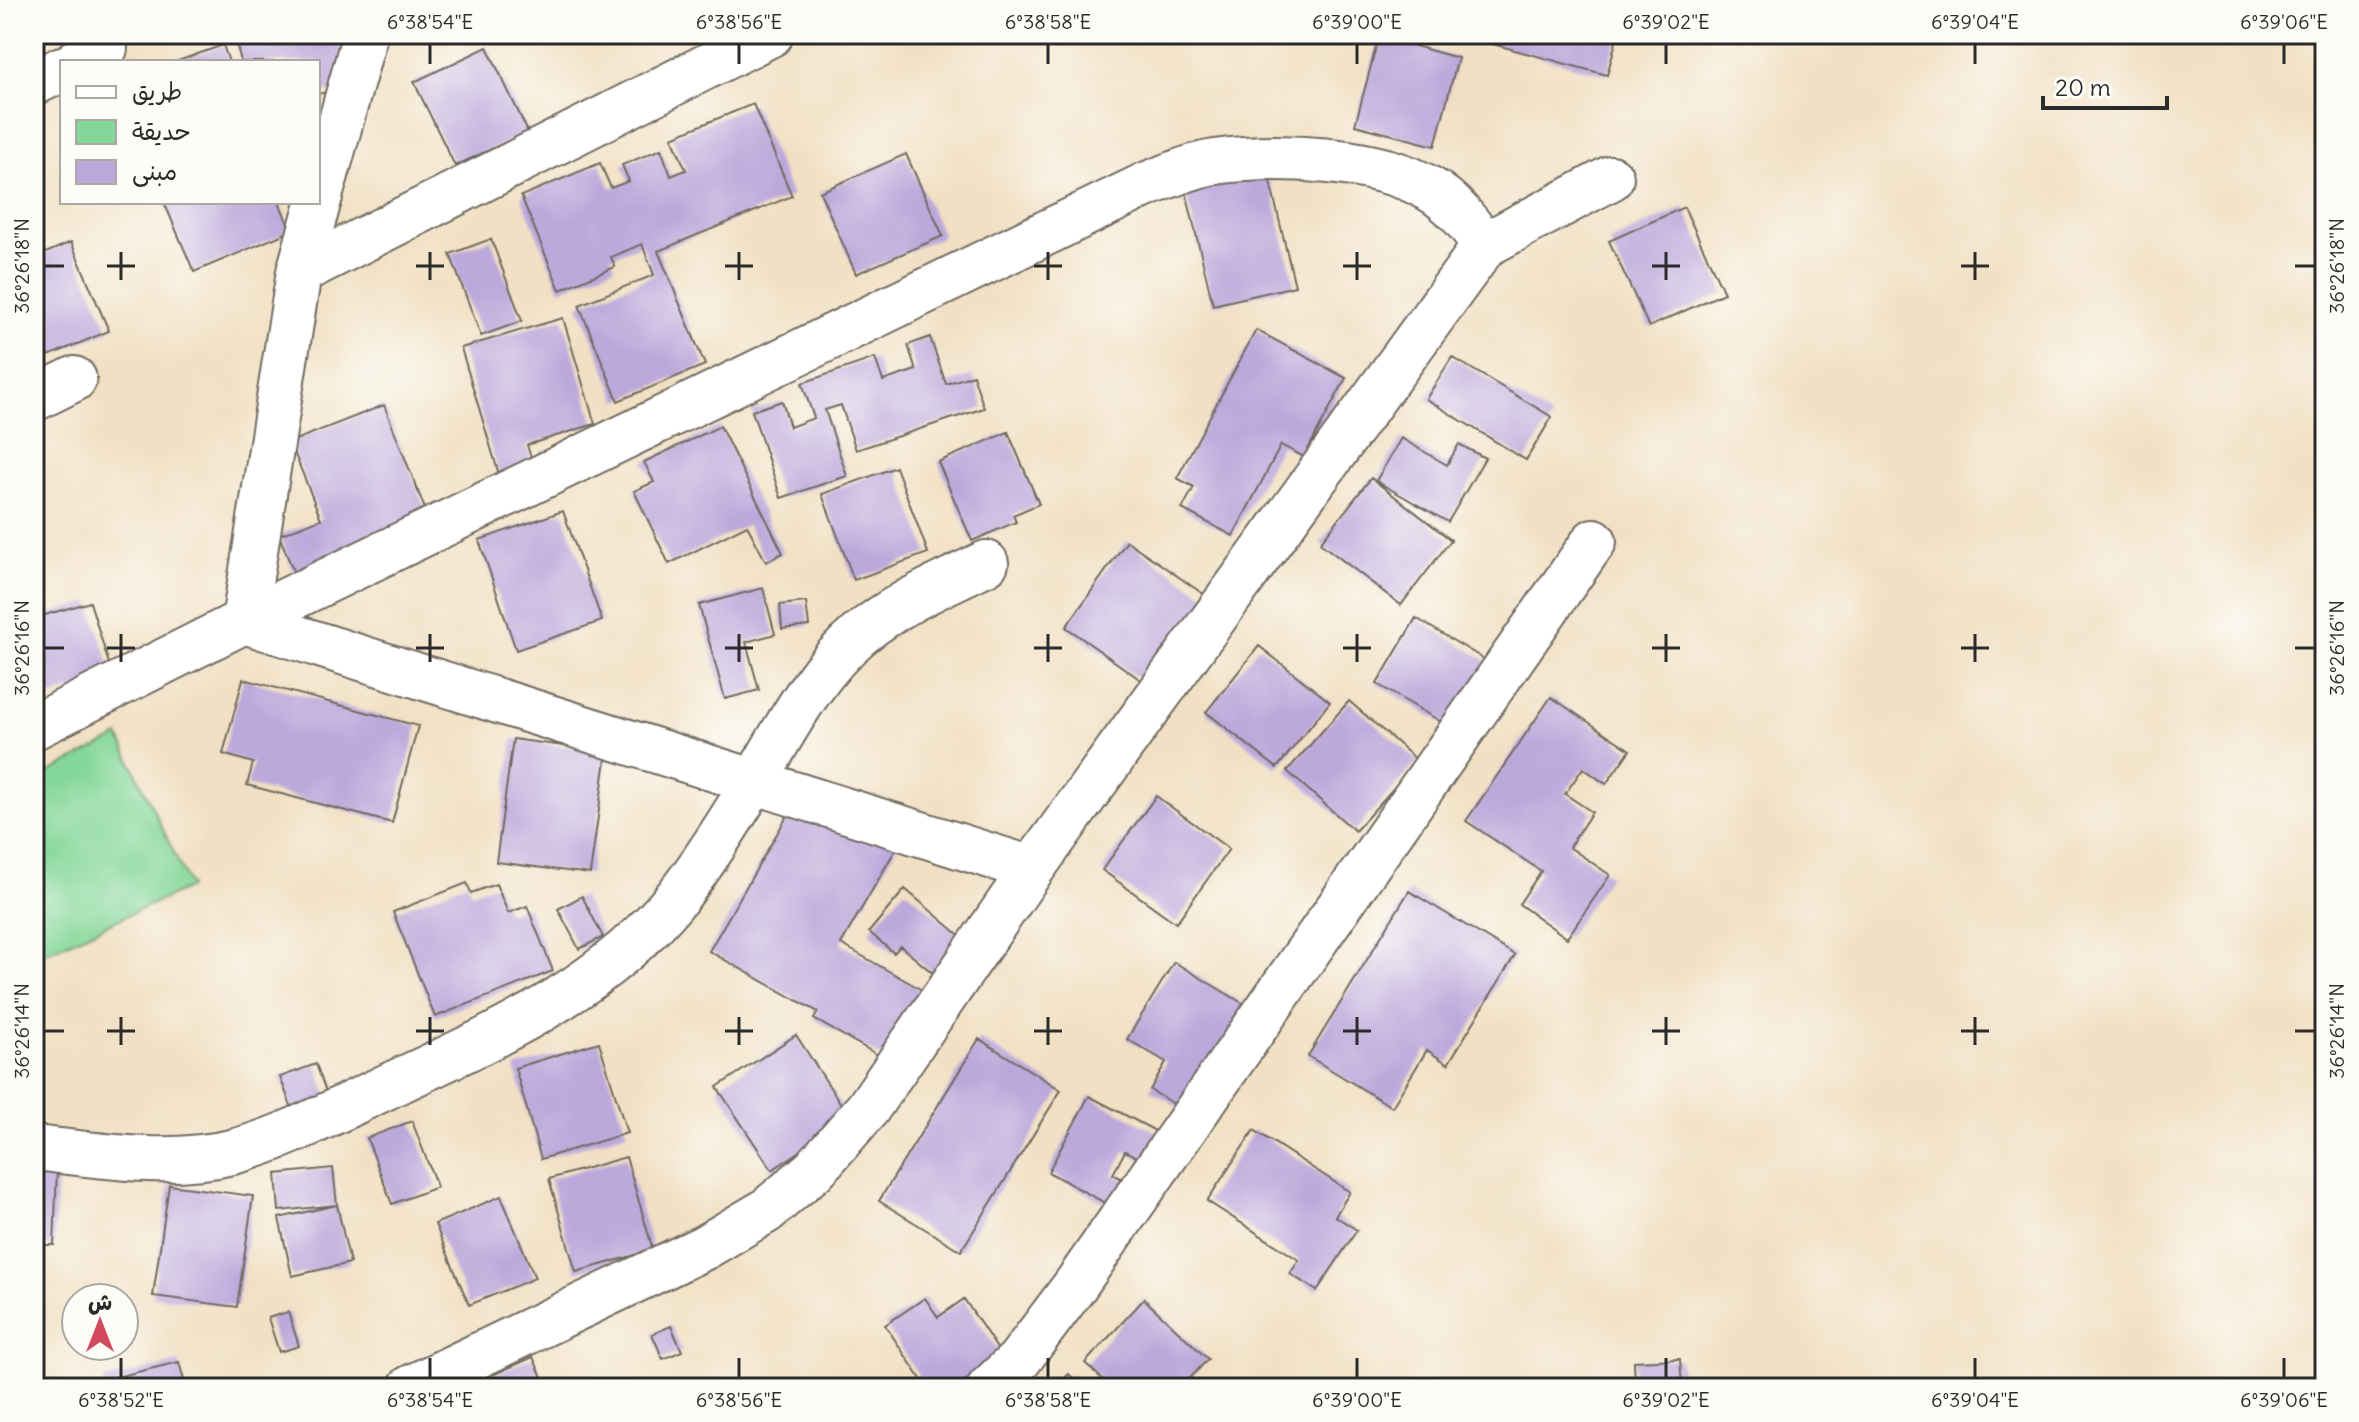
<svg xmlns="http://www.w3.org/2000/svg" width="2359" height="1422" font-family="Delius,'Playpen Sans Arabic',sans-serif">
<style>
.green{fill:#84d799;stroke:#588162;stroke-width:2}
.building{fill:#bca8db}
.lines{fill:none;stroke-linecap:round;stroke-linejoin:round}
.minor-casing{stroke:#706a60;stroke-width:48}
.minor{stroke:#fff;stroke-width:44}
.ticks{fill:none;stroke:#2b2b2b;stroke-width:3}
.neatline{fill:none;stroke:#2b2b2b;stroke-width:3}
.ticks-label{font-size:20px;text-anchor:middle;fill:#2b2b2b}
</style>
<rect width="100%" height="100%" fill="#fdfcf7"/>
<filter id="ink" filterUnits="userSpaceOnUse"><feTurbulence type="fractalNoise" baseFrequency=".0125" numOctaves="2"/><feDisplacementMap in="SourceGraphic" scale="16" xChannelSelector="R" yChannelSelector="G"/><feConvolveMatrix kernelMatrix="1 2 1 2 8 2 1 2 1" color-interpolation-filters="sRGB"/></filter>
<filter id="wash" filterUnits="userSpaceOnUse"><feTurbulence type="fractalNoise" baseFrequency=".006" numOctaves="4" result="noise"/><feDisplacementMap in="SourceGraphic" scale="32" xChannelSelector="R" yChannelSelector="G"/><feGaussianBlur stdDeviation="1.8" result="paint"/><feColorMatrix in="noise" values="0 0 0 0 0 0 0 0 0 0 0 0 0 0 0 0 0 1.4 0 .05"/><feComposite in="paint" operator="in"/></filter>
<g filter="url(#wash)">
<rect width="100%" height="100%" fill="#f1e0c3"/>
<path class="green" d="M 119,736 L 190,887 L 34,958 L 34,780 Z"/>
<g id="blocks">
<path class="building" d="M 234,34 L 348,34 L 360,84 L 318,94 L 318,62 L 241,62 Z
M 1484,34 L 1618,34 L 1607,75 L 1482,41 Z
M 1379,36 L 1458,58 L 1435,146 L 1355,125 Z
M 223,45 L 229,62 L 175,62 Z
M 487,47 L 528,132 L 455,166 L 414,82 Z
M 753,104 L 792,196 L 658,251 L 705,365 L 618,401 L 579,305 L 654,275 L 642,244 L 611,257 L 615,267 L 560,290 L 521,196 L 600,163 L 611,188 L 629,181 L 622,165 L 661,149 L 671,176 L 686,170 L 672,137 Z
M 906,154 L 943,236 L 856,274 L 820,192 Z
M 1268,173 L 1295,286 L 1213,305 L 1186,192 Z
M 164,202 L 279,202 L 291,231 L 194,272 Z
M 1684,207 L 1724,293 L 1649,327 L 1609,241 Z
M 491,239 L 522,321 L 481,336 L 450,254 Z
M 71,242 L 109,331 L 34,362 L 34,258 Z
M 563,318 L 595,424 L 527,445 L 534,467 L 500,478 L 461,348 Z
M 1256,330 L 1346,378 L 1304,457 L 1281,445 L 1233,536 L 1182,509 L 1194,487 L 1177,478 Z
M 930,337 L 946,384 L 973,375 L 984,408 L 856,450 L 841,405 L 825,410 L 847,476 L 781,498 L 752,411 L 782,401 L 790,427 L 814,418 L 802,383 L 875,358 L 883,381 L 916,370 L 908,345 Z
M 1452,357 L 1552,417 L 1526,460 L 1426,399 Z
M 384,405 L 429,519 L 300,588 L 279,535 L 321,519 L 290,442 Z
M 720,426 L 783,553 L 766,562 L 747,525 L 669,564 L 634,491 L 654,482 L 644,462 Z
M 1008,432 L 1039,504 L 1013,515 L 1016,522 L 972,541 L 938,462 Z
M 1401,438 L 1447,465 L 1459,444 L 1485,458 L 1448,522 L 1376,481 Z
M 896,467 L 928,553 L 854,580 L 822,494 Z
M 1371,478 L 1451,540 L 1401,605 L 1320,543 Z
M 563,511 L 602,621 L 516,650 L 479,540 Z
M 1127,541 L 1209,598 L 1148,685 L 1066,627 Z
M 763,588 L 775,634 L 746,642 L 759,690 L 725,699 L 699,605 Z
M 90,602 L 113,677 L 34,701 L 34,618 Z
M 806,602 L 809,626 L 782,629 L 780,605 Z
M 1416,618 L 1487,661 L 1448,726 L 1377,684 Z
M 1259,646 L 1330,702 L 1277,768 L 1206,712 Z
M 243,679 L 418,726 L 392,823 L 247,785 L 253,763 L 223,754 Z
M 1551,697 L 1630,750 L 1606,784 L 1583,768 L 1565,794 L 1592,812 L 1569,847 L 1610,875 L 1567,938 L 1519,904 L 1541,871 L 1466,821 Z
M 1349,701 L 1418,761 L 1355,831 L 1287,771 Z
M 513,739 L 607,752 L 590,874 L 496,862 Z
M 804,787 L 900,842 L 841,944 L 924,991 L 885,1059 L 814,1019 L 818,1012 L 709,951 Z
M 1156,796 L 1229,849 L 1176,923 L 1102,870 Z
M 467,883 L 471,893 L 496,884 L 508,913 L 527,906 L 553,971 L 435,1017 L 393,912 Z
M 905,889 L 963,938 L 933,973 L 900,946 L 894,953 L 869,932 Z
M 1409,891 L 1515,955 L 1448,1064 L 1427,1050 L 1392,1107 L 1308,1056 Z
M 582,896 L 603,937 L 579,949 L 558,909 Z
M 1174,962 L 1259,1013 L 1196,1117 L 1150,1090 L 1166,1062 L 1127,1039 Z
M 796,1035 L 850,1118 L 772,1170 L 717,1087 Z
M 979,1039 L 1061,1090 L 961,1251 L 879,1201 Z
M 599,1042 L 627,1133 L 541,1159 L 515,1068 Z
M 316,1064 L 330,1103 L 295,1116 L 280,1077 Z
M 1089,1096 L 1161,1134 L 1146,1162 L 1125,1151 L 1113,1174 L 1130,1183 L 1116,1209 L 1048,1172 Z
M 412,1121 L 437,1187 L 392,1204 L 367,1138 Z
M 1254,1130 L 1350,1192 L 1335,1216 L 1357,1230 L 1317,1291 L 1290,1274 L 1299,1260 L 1207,1201 Z
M 626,1157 L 653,1250 L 576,1272 L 549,1179 Z
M 333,1168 L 337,1205 L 279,1211 L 276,1174 Z
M 34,1169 L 57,1170 L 54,1245 L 34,1245 Z
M 169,1185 L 253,1196 L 237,1307 L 153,1296 Z
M 501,1196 L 535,1278 L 469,1305 L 435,1224 Z
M 337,1205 L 350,1263 L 292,1276 L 279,1218 Z
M 925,1298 L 938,1317 L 964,1299 L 1002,1356 L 954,1388 L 927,1388 L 885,1325 Z
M 1144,1299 L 1208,1359 L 1181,1388 L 1112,1388 L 1085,1363 Z
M 288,1312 L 299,1346 L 279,1352 L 268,1318 Z
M 671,1326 L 682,1351 L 663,1359 L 652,1334 Z
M 533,1357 L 547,1388 L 469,1388 L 468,1386 Z
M 1680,1359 L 1682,1387 L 1635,1388 L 1634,1361 Z
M 179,1362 L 186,1388 L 105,1388 L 104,1380 Z
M 1069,1374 L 1082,1388 L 1054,1388 Z"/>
</g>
</g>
<g filter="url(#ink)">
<use href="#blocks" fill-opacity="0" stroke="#706a60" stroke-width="2"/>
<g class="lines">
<g class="minor-casing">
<path id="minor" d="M 365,34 L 299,272 L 244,621 L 1032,869
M 76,62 L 105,48
M 34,83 L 62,69
M 1485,245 L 1611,178
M 299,272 L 771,34
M 34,399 L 74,379
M 34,727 L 244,621 L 1145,185 C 1167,177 1192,165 1215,162 C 1275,154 1376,157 1430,189 C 1453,202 1469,224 1485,245 L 1032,869 L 868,1108 L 814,1170 L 766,1211 L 705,1247 L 410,1388
M 34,1148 C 99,1155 167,1167 232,1152 C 281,1140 337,1110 382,1089 C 490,1038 601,992 678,896 C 709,856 738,809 764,765 C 791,719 818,669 860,634 C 897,603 943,584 986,563
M 989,1388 L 1019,1360 L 1074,1287 L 1594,541"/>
</g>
<use href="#minor" class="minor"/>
</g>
</g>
<path class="ticks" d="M 430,44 L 430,64M 739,44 L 739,64M 1048,44 L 1048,64M 1357,44 L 1357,64M 1666,44 L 1666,64M 1975,44 L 1975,64M 2284,44 L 2284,64M 121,252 L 121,280M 430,252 L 430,280M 739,252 L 739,280M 1048,252 L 1048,280M 1357,252 L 1357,280M 1666,252 L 1666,280M 1975,252 L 1975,280M 44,266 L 64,266M 107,266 L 135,266M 416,266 L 444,266M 725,266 L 753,266M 1034,266 L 1062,266M 1343,266 L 1371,266M 1652,266 L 1680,266M 1961,266 L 1989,266M 2295,266 L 2315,266M 121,634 L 121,662M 430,634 L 430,662M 739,634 L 739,662M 1048,634 L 1048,662M 1357,634 L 1357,662M 1666,634 L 1666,662M 1975,634 L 1975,662M 44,648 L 64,648M 107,648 L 135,648M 416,648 L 444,648M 725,648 L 753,648M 1034,648 L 1062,648M 1343,648 L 1371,648M 1652,648 L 1680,648M 1961,648 L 1989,648M 2295,648 L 2315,648M 121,1017 L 121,1045M 430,1017 L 430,1045M 739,1017 L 739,1045M 1048,1017 L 1048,1045M 1357,1017 L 1357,1045M 1666,1017 L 1666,1045M 1975,1017 L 1975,1045M 44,1031 L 64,1031M 107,1031 L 135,1031M 416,1031 L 444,1031M 725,1031 L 753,1031M 1034,1031 L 1062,1031M 1343,1031 L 1371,1031M 1652,1031 L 1680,1031M 1961,1031 L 1989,1031M 2295,1031 L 2315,1031M 121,1358 L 121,1378M 430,1358 L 430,1378M 739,1358 L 739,1378M 1048,1358 L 1048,1378M 1357,1358 L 1357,1378M 1666,1358 L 1666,1378M 1975,1358 L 1975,1378M 2284,1358 L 2284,1378"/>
<rect width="2359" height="1422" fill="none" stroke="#fdfcf7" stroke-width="88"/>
<rect x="60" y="60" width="260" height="144" fill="#fdfcf7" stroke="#a9a8a5" stroke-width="2"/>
<rect x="76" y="86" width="40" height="12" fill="#ffffff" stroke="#a9a8a5" stroke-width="2"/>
<text x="132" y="100" font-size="24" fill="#2b2b2b">طريق</text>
<rect x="76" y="120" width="40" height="24" fill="#84d799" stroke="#a9a8a5" stroke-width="2"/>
<text x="132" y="140" font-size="24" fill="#2b2b2b">حديقة</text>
<rect x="76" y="160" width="40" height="24" fill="#bca8db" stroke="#a9a8a5" stroke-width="2"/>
<text x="132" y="180" font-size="24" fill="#2b2b2b">مبنى</text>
<g transform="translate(100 1322)"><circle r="38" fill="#fdfcf7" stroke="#a9a8a5" stroke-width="2"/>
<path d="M0-6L14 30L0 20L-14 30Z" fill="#d1495b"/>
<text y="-12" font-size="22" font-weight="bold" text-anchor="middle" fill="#2b2b2b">ش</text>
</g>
<path d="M2043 96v12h124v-12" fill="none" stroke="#2b2b2b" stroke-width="4"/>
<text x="2055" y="96" font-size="24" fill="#2b2b2b" stroke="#fdfcf7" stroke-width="6" paint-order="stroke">20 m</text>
<rect x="44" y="44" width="2271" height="1334" class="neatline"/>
<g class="ticks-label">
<text x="430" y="29">6°38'54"E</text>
<text x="739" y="29">6°38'56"E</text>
<text x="1048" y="29">6°38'58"E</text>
<text x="1357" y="29">6°39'00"E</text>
<text x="1666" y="29">6°39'02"E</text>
<text x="1975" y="29">6°39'04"E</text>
<text x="2284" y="29">6°39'06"E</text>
<text transform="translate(22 266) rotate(-90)" y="7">36°26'18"N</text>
<text transform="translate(2337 266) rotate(-90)" y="7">36°26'18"N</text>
<text transform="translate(22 648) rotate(-90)" y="7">36°26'16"N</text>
<text transform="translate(2337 648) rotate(-90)" y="7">36°26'16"N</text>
<text transform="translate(22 1031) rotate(-90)" y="7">36°26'14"N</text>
<text transform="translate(2337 1031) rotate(-90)" y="7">36°26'14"N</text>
<text x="121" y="1407">6°38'52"E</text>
<text x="430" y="1407">6°38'54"E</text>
<text x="739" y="1407">6°38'56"E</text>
<text x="1048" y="1407">6°38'58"E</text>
<text x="1357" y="1407">6°39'00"E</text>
<text x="1666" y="1407">6°39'02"E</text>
<text x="1975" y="1407">6°39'04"E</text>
<text x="2284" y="1407">6°39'06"E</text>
</g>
</svg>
